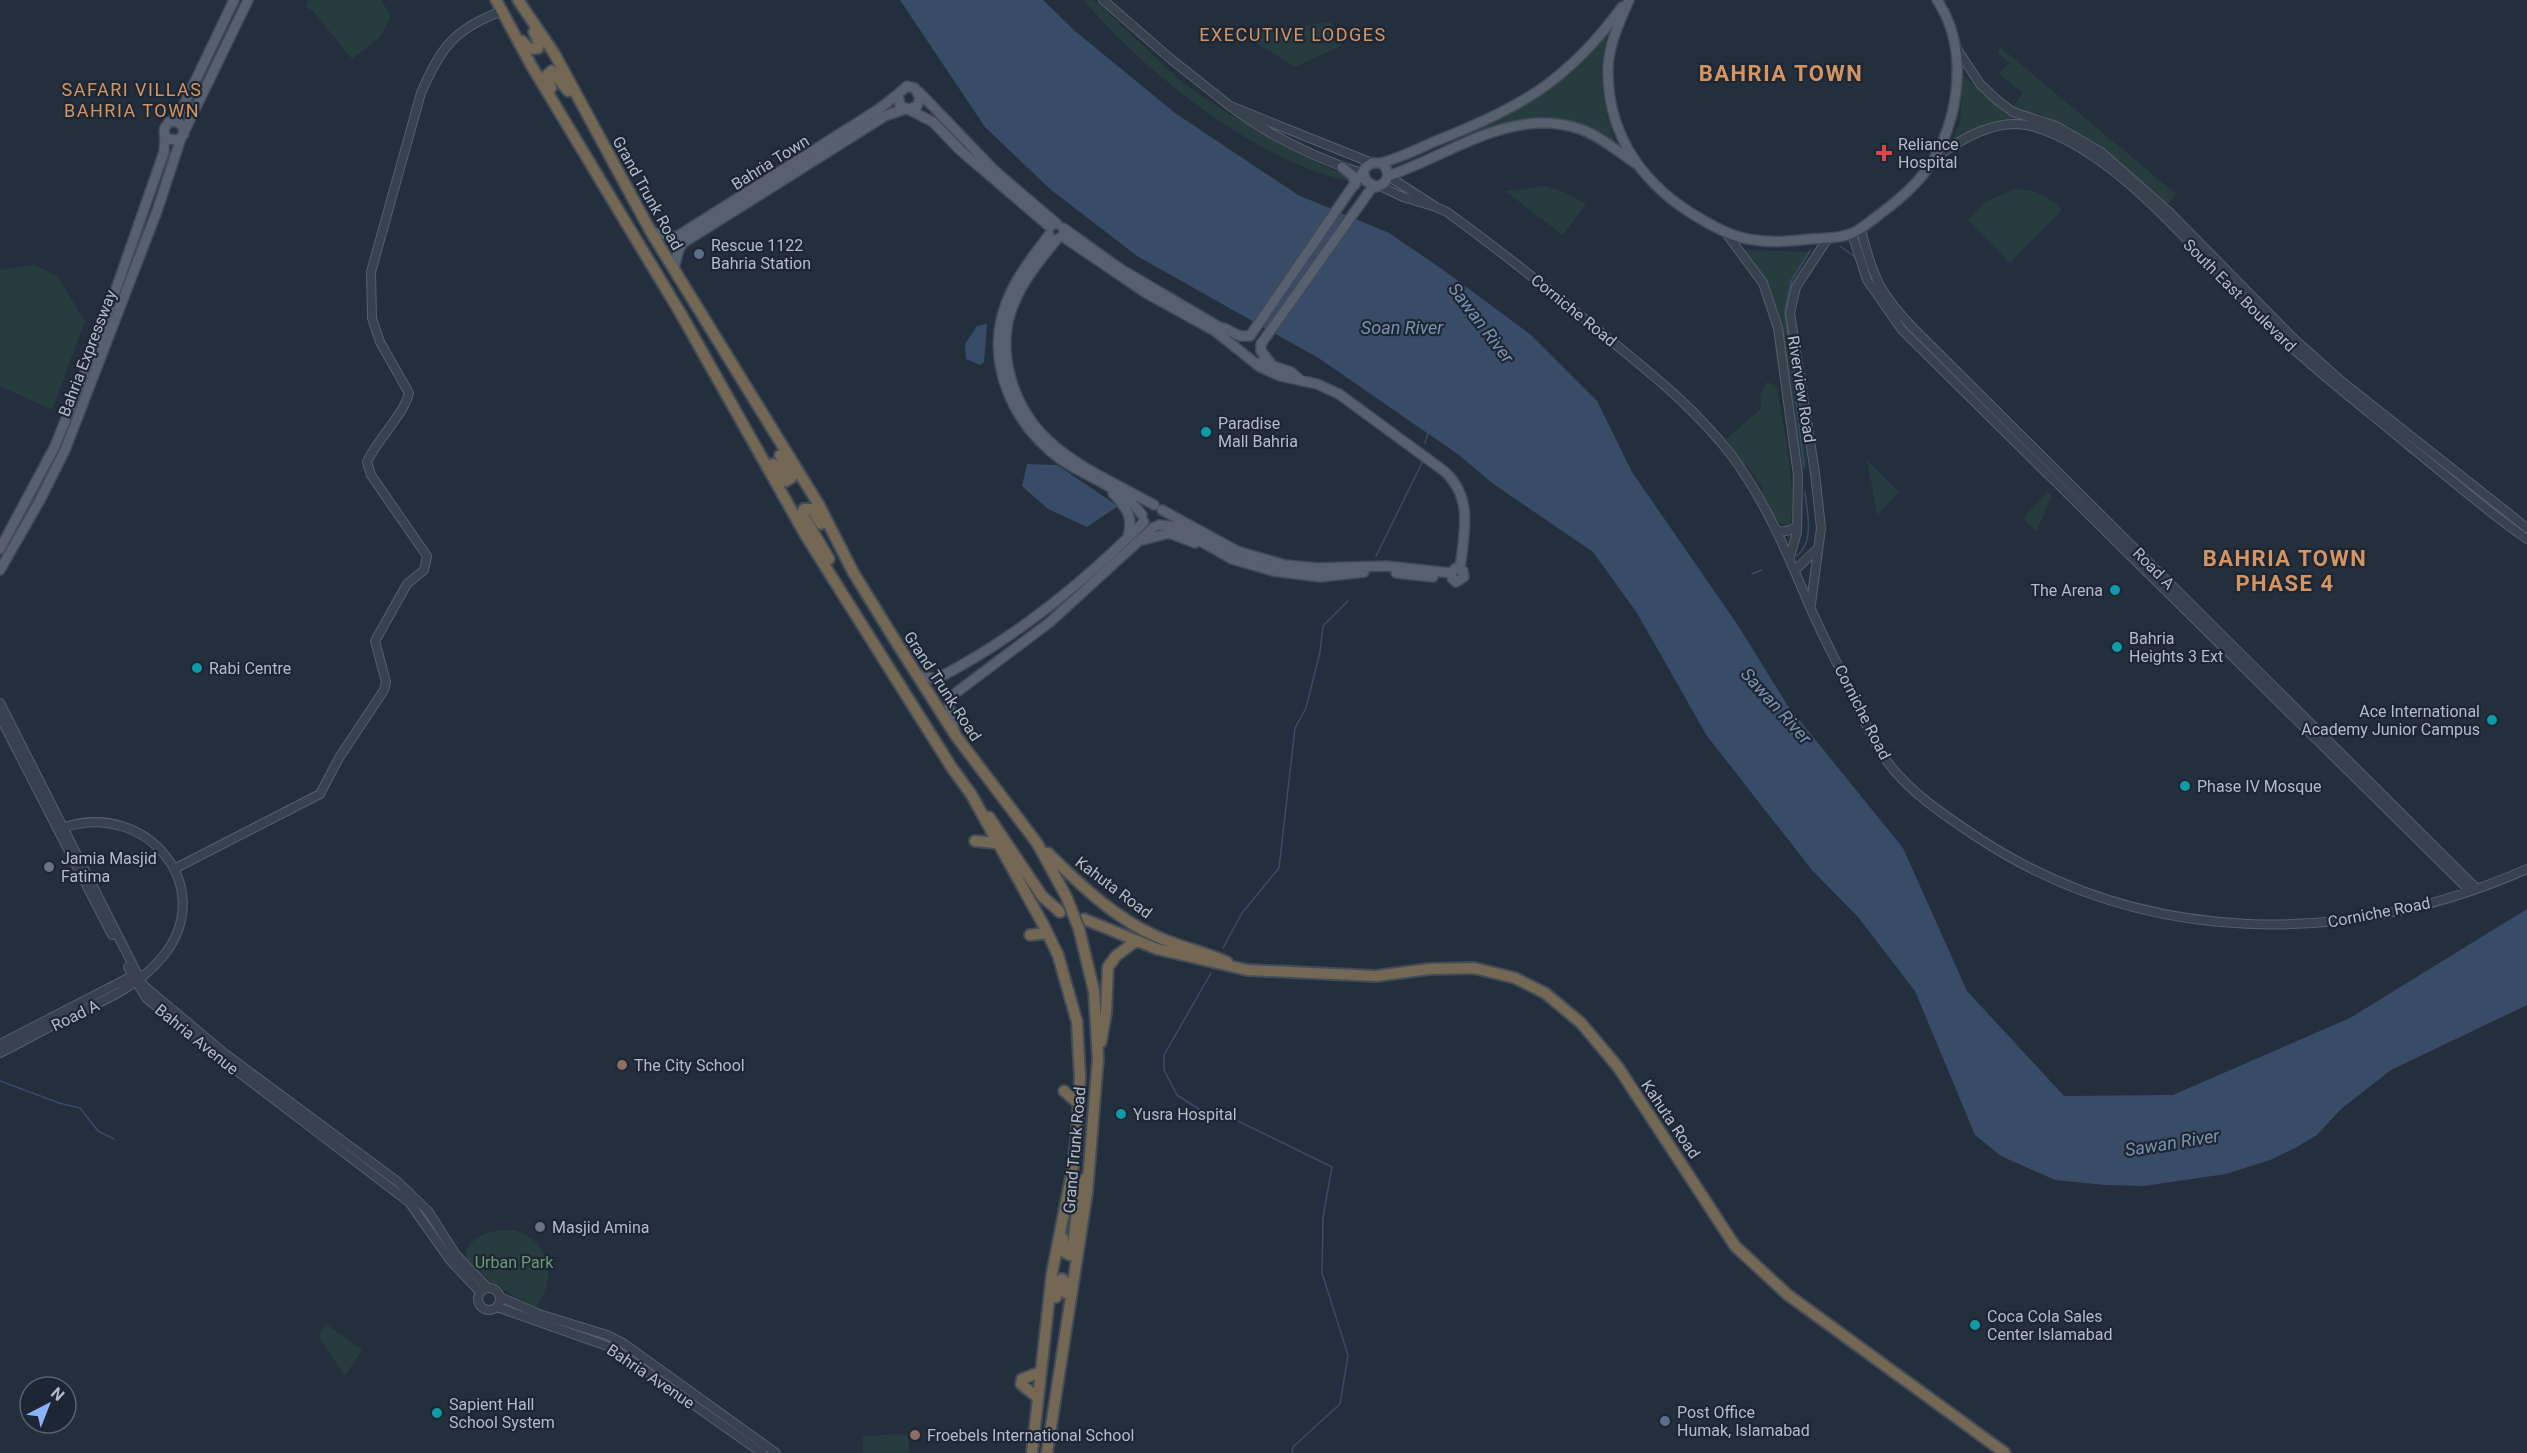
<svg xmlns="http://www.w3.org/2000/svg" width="2527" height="1453" font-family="Roboto,sans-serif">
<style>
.green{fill:#263c3f}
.water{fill:#394c67}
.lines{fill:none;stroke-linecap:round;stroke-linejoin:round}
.stream{stroke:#394c67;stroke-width:1.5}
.minor-casing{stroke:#565f6c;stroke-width:10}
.major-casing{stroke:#414a57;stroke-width:12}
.highway-casing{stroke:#434c59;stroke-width:14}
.minor{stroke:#38414e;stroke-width:8}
.major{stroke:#56606e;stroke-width:9}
.highway{stroke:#746855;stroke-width:10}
.highway-bridge-casing{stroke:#434c59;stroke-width:14;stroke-linecap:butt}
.highway-bridge{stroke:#746855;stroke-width:10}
.health-dot{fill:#e0444e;stroke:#1d2633;stroke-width:2}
.service-dot{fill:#5c6f8a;stroke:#1d2633;stroke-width:2}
.culture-dot{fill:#0f9aa8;stroke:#1d2633;stroke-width:2}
.worship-dot{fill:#6b7280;stroke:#1d2633;stroke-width:2}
.education-dot{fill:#8d6e63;stroke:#1d2633;stroke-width:2}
.labels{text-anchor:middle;stroke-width:4.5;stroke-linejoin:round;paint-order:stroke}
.poi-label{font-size:16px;fill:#b4bcc9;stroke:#1d2633;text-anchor:start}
.street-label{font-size:16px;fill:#b4bcc9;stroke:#1d2633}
.park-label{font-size:16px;fill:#6b9a76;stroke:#1d2633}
.neighbourhood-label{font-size:18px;letter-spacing:1.5px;fill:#d59563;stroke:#1d2633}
.water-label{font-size:18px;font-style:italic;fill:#7c92b1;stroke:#1d2633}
.district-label{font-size:22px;font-weight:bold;letter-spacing:1.5px;fill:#d59563;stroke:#1d2633}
</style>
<rect width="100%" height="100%" fill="#242f3e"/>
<path class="green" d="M 309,0 L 381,0 L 391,16 L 380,37 L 352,59 L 313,11 L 305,6 Z
M 1084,0 L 1094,0 L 1183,83 L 1226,112 L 1290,149 L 1345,175 L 1350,181 C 1260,164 1141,70 1084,0 Z
M 1330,22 L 1342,45 L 1295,67 L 1245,36 L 1249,32 Z
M 1609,31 C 1595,70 1603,110 1617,147 C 1559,115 1531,114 1468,135 L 1466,131 L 1546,90 L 1568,74 Z
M 2000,47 L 2176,194 L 2166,206 L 2106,151 L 2038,113 L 2026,114 L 2013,107 L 2023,93 L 1999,74 L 2009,63 L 1998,53 Z
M 1963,75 L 1999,108 L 2027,124 L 1991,127 L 1950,144 L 1960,122 Z
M 1545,186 L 1564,192 L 1586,204 L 1563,235 L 1505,191 Z
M 2013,189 C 2032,188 2049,196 2062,210 L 2010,263 L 1968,220 L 1986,202 Z
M 1742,250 L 1810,252 L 1788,293 L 1791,360 L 1807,461 L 1805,470 L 1801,469 L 1770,293 Z
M 35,265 L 57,276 L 85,321 L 52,410 L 0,386 L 0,270 Z
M 1767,382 L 1777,386 C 1782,422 1798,490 1790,524 C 1771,526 1768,509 1761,494 L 1763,489 L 1746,463 L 1742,465 L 1726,439 L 1761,409 L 1760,394 Z
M 1867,460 L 1899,492 L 1877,515 Z
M 2048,492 L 2052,496 L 2036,532 L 2023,518 Z
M 513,1230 C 551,1239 558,1280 535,1308 L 491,1282 L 466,1258 C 465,1235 496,1229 513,1230 Z
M 326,1324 L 362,1350 L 345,1376 L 318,1336 Z
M 908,1434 L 909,1453 L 863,1453 L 863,1436 Z"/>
<path class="water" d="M 900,0 L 1043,0 L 1075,31 L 1175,113 L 1298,195 L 1389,233 L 1442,269 L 1531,335 L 1597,401 L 1632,472 L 1737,624 L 1788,706 L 1903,848 L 1967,991 L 2064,1096 L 2173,1095 L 2350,1018 L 2527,909 L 2527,1005 L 2391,1070 L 2341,1109 L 2317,1135 L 2295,1148 L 2270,1160 L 2226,1174 L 2144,1186 L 2105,1185 L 2055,1180 L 2001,1156 L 1975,1135 L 1915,991 L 1858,917 L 1812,870 L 1707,736 L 1637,613 L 1593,552 L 1492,483 L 1459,455 L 1320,359 L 1137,256 L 1050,189 L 985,127 Z
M 987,324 L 984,362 L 980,365 L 966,359 L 965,344 L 977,326 Z
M 1027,464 L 1057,465 L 1118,506 L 1087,527 L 1048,509 L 1022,486 Z"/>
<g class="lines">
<path class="stream" d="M 1840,246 L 1855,257
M 1872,277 L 1876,286
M 1905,327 L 1963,385
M 1425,443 L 1428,433
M 1804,465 L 1785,312 L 1791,281 L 1810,251
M 1376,556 L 1422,463
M 1797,556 C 1815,541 1807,512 1805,492
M 1752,574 L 1762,570
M 1223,948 L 1242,913 L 1279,868 L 1295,728 L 1306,708 L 1320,652 L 1323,626 L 1348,601
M 1211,973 L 1164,1055 L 1164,1070 L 1177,1095 L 1205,1113 L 1238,1121 L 1332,1167 L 1323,1217 L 1322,1273 L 1348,1355 L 1340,1404 L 1293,1447 L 1292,1453
M 0,1081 L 59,1103 L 80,1108 L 98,1131 L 114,1139"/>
<g class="minor-casing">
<path id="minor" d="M 1103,0 L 1172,60 L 1230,106
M 1957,49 L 1980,84 L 1998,101 L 2013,112 L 2056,126 L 2101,152 L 2168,211 L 2293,338 L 2341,381 L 2527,528
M 1935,158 C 1961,139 1997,117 2031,126 C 2126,151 2215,279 2288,344 C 2326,379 2367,410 2406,443 C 2446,475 2485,510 2527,539
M 1364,174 C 1315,158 1271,137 1230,106 L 1372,163
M 1380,186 L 1403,197 L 1436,207 L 1388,176
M 1436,207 L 1447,212 C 1502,252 1556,295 1609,339 C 1653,375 1697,410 1732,456 C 1766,502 1788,555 1810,607 C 1822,635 1837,662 1850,690 C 1861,713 1871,739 1886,760 C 1909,792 1944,815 1977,837 C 2143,947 2349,948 2527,869
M 1861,230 C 1873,278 1880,293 1914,329 L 2476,888
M 1726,233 L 1763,283 L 1778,328 L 1798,475 L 1797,532 L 1790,557
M 1852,234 L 1867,280 L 1902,330 L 2469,890
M 1776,529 L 1780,532 L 1790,530 L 1797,526
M 1796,569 L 1816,550
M 1811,604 L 1821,528 L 1815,473 L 1790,313 L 1796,287 L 1828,238
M 0,703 L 143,985 L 224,1053 L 398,1182 L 428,1211 L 456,1255 L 488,1288
M 0,717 L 112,935
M 174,869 L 320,794 L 339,758 L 384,690 L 386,682 L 375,641 L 407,584 L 424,570 L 427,556 L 371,475 L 367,462 C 378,438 403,416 409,393 L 380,342 L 372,318 L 371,272 L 421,93 C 441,47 454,29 502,11
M 128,967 L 146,998 L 220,1058 L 409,1202 L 450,1260 L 480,1292
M 0,1044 L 136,974
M 0,1053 C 22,1042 43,1030 65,1019 C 101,1002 139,987 164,955 C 218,886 146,801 65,827
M478 1299a11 11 0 1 1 22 0a11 11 0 1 1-22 0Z
M 500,1297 L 539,1314 L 607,1335 L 623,1343 L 776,1453
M 497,1307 L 613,1348 L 762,1453"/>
</g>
<g class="major-casing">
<path id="major" d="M 1629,0 C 1619,23 1607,48 1608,74 C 1609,139 1646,188 1701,219 C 1718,229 1735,238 1755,240 C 1774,243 1792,241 1810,239 C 1823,238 1838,239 1850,234 C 1862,230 1870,221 1880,214 C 1918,186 1940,161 1952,114 C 1961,76 1960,34 1937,0
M 919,92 L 994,170 L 1057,224
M 909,109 L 917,106 L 920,98 L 915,88 L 907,86 L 898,94 L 900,105 L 933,122 L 961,151 L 1050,227
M 169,122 L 176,121 L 183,126 L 184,134 L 178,140 L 167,139 C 158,125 173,122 180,113 L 234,0
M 184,132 L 248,0
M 1381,163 C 1400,158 1418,149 1436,141 C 1520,108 1568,81 1622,7
M 1342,167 L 1353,176 L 1355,185
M 1388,176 C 1450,155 1512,106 1580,129 C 1599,135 1618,152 1635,163
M 1063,228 L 1122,270 L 1226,331
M 651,232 L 676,237 L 879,109 L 898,94
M 1049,235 C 1033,256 1017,276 1007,301 C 983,361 1013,426 1063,461 C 1089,478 1125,489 1142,515
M 1062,236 L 1146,293 L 1215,331 L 1260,367 L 1280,376 L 1317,384 L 1339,394 L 1444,471 C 1474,498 1464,533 1460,569
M 1057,239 C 1040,260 1024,279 1014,303 C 994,350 1013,408 1049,441 C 1078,468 1119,485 1154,505
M 674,268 L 679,249 L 683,243 L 885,116 L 905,109
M 1224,328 L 1240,336 L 1250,336 L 1366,167 L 1372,163 L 1381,163 C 1389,169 1390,178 1383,184 L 1376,187 L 1366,181 L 1364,174
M 1261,362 L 1291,372 L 1299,379
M 1272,365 L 1261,351 L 1261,344 L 1373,186
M 1113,493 C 1126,508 1134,516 1128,536
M 1162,510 L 1237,551 L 1285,565 L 1317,568 L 1386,566 L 1451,573 L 1456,568 L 1463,571 L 1464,577 L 1456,582 L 1452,578 L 1451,573
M 1159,525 L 1176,527 L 1232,559 L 1273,571 L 1320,577 L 1364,572
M 1143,540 L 1169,533 L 1195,543
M 0,549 L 55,446 L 101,332 L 164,152 L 165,135
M 0,570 L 40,500 L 65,450 L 157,211 L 181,138
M 1396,573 L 1433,577
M 919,675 L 936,679 C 1015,639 1082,584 1144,522
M 955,732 L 949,705 L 953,695 L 1050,622 L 1154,527"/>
</g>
<g class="highway-casing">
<path id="highway" d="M 496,0 L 531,65 L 681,314 L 806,536 L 952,768 L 971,794 L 1044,926 L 1058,955 L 1077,1022 L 1080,1077 L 1077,1133 L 1073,1167 L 1052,1273 L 1032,1453
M 518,0 L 554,53 L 651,232 L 819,505 L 853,572 L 898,645 L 956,736 L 1037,843 L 1066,896
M 522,41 L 529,49 L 538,48 L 539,42 L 534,32
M 551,88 L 547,75 L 552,71 L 568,91
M 773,464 L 786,481 L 791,478 L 780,455
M 821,524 L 812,509 L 804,509 L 802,513 L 829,559
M 989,817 L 1042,896 L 1060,912
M 975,841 L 996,843
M 1048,853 C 1079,884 1117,920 1158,937 C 1180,947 1205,952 1227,962
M 1084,919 L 1157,949 L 1247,970 L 1376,976 L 1429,969 L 1474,968 L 1515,978 L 1545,993 L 1581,1023 L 1618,1067 L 1735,1246 L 1788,1295 L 2005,1453
M 1030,935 L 1047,933
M 1101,1042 L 1106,1013 L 1108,967 L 1116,956 L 1136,941
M 1064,1091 L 1079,1104
M 1063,1238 L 1064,1252 L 1070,1255 L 1073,1247 L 1079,1191 L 1086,1178
M 1056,1297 L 1059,1281 L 1062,1279 L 1068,1284 L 1066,1293
M 1022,1379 L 1041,1372
M 1021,1384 L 1038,1398
M 1047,1453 L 1087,1193 L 1098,1059 L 1094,991 L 1079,929"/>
</g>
<use href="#minor" class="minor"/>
<use href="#major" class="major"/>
<use href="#highway" class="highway"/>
<g class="highway-bridge-casing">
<path id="highway-bridge" d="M 1066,896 L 1079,929"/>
</g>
<use href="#highway-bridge" class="highway-bridge"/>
</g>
<path class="health-dot" d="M1881 144h6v6h6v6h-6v6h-6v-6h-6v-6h6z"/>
<g class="service-dot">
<circle cx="699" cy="254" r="6"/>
<circle cx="1665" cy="1421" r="6"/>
</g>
<g class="culture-dot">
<circle cx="1206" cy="432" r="6"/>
<circle cx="2115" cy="590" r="6"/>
<circle cx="2117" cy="647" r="6"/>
<circle cx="197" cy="668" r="6"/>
<circle cx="2492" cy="720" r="6"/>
<circle cx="2185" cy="786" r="6"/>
<circle cx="1121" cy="1114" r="6"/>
<circle cx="1975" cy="1325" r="6"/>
<circle cx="437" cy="1413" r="6"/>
</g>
<g class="worship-dot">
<circle cx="49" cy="867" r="6"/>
<circle cx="540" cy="1227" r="6"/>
</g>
<g class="education-dot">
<circle cx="622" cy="1065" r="6"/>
<circle cx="915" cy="1435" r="6"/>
</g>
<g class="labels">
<g class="poi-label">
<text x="1898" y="150">Reliance<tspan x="1898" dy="18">Hospital</tspan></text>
<text x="711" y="251">Rescue 1122<tspan x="711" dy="18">Bahria Station</tspan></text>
<text x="1218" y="429">Paradise<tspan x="1218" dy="18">Mall Bahria</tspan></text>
<text x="2103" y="596" text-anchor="end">The Arena</text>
<text x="2129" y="644">Bahria<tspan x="2129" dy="18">Heights 3 Ext</tspan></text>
<text x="209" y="674">Rabi Centre</text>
<text x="2480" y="717" text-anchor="end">Ace International<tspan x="2480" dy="18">Academy Junior Campus</tspan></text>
<text x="2197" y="792">Phase IV Mosque</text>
<text x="61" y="864">Jamia Masjid<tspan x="61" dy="18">Fatima</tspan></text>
<text x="634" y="1071">The City School</text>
<text x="1133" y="1120">Yusra Hospital</text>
<text x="552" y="1233">Masjid Amina</text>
<text x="1987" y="1322">Coca Cola Sales<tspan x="1987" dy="18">Center Islamabad</tspan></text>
<text x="449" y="1410">Sapient Hall<tspan x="449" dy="18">School System</tspan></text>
<text x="1677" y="1418">Post Office<tspan x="1677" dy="18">Humak, Islamabad</tspan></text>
<text x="927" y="1441">Froebels International School</text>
</g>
<g class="street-label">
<text transform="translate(770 162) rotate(-32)" y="6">Bahria Town</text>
<text transform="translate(648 193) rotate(61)" y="6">Grand Trunk Road</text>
<text transform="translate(2240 295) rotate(45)" y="6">South East Boulevard</text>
<text transform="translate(1574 310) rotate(39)" y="6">Corniche Road</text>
<text transform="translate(87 353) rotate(-69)" y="6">Bahria Expressway</text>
<text transform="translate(1802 389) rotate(81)" y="6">Riverview Road</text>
<text transform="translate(2154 568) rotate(45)" y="6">Road A</text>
<text transform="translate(943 686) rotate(57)" y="6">Grand Trunk Road</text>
<text transform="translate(1863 712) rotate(63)" y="6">Corniche Road</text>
<text transform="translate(1114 887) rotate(37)" y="6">Kahuta Road</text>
<text transform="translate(2379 912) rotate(-11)" y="6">Corniche Road</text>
<text transform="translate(75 1015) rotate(-26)" y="6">Road A</text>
<text transform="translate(197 1039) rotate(39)" y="6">Bahria Avenue</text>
<text transform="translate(1671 1119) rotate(56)" y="6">Kahuta Road</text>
<text transform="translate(1074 1150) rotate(-85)" y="6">Grand Trunk Road</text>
<text transform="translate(651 1376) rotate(34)" y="6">Bahria Avenue</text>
</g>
<g class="park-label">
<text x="514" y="1268">Urban Park</text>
</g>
<g class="neighbourhood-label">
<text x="1293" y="41">EXECUTIVE LODGES</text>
<text x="132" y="96">SAFARI VILLAS<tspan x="132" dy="21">BAHRIA TOWN</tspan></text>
</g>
<g class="water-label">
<text transform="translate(1481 323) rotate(53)" y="6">Sawan River</text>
<text x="1402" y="334">Soan River</text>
<text transform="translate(1776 706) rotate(48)" y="6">Sawan River</text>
<text transform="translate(2172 1143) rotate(-9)" y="6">Sawan River</text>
</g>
<g class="district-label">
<text x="1781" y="81">BAHRIA TOWN</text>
<text x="2285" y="566">BAHRIA TOWN<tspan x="2285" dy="25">PHASE 4</tspan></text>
</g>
</g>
<g transform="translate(48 1405) rotate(42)"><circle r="28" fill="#1d2633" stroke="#59626f" stroke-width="1.5"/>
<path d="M0-4.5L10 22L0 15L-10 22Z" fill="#8ab4f8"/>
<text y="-9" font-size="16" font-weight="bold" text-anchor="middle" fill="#b4bcc9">N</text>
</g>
</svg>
